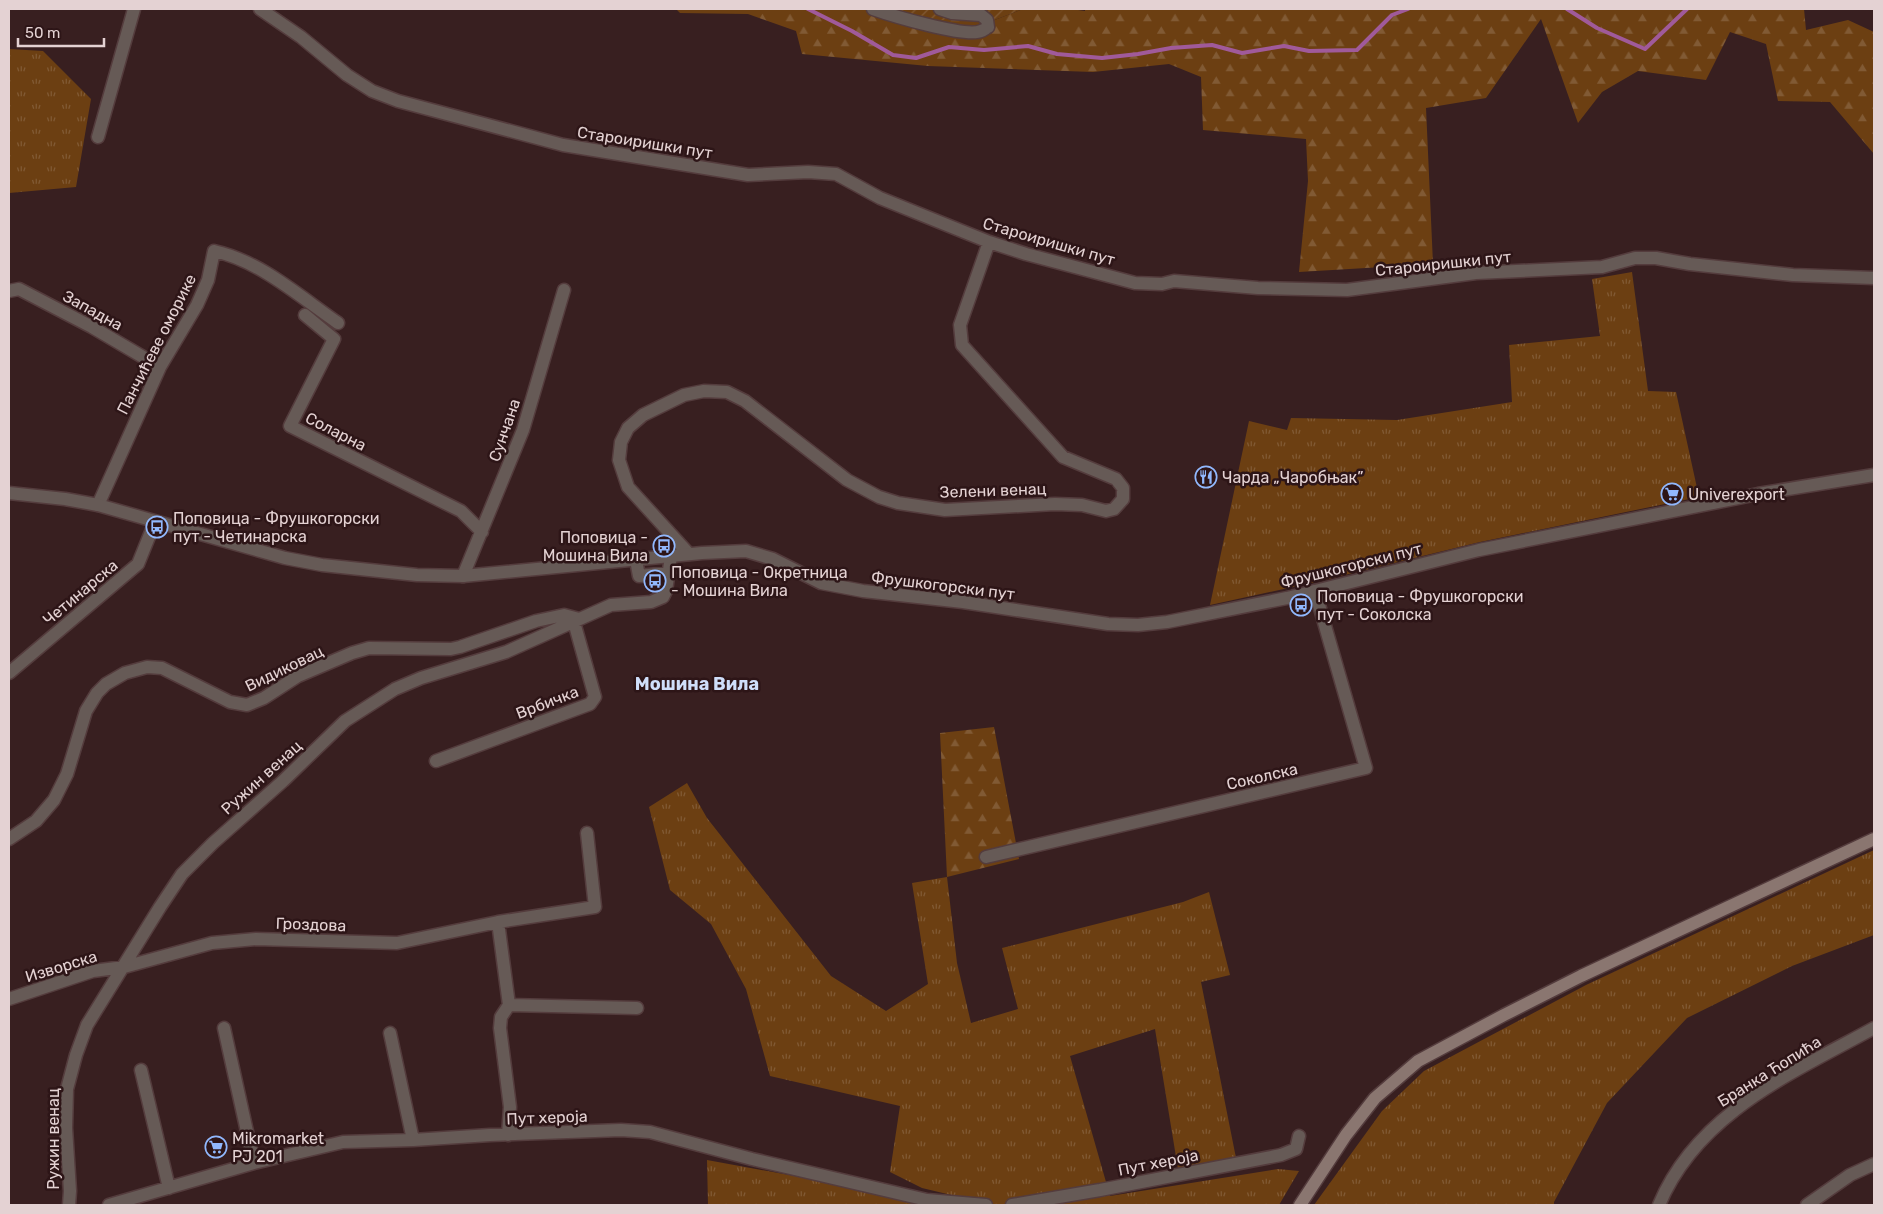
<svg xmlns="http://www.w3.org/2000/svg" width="1883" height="1214" font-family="Rubik,sans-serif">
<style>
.grass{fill:url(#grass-tufts)}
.forest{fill:url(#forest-firs)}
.garden{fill:url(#garden-furrows)}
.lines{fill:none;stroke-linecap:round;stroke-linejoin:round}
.stream{stroke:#a05a9a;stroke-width:4}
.minor-casing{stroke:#543c3d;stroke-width:15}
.tertiary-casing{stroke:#543c3d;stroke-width:15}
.secondary-casing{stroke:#543c3d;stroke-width:15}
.minor{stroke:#665a56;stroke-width:12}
.tertiary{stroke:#665a56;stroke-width:12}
.secondary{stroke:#8a7670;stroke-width:12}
.labels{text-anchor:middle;stroke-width:5;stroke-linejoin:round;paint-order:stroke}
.street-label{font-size:16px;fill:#e4d2d3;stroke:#2d1517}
.poi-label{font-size:16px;fill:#e4d2d3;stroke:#2d1517;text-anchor:start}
.neighbourhood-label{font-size:18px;font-weight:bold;fill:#cfdef9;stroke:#2d1517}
</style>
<defs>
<pattern id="grass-tufts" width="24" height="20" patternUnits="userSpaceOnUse" patternTransform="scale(1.25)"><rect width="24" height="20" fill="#6c3f12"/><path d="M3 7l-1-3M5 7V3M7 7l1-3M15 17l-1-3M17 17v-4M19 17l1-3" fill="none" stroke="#815a34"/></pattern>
<pattern id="forest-firs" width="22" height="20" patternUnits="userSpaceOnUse" patternTransform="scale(1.25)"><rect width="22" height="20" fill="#6c3f12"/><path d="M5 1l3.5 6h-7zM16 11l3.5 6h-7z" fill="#815a34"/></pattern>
<pattern id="garden-furrows" width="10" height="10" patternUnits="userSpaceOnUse" patternTransform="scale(1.25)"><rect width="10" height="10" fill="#6c3f12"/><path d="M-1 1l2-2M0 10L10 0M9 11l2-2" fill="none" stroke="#815a34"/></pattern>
</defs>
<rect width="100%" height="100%" fill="#381f20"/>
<path class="grass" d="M 9,49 L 43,51 L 91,99 L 76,187 L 9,193 Z
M 1632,272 L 1648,391 L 1676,392 L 1699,497 L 1480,542 L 1316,582 L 1210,605 L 1249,421 L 1287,430 L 1291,418 L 1397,420 L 1512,402 L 1509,345 L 1600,336 L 1592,279 Z
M 687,783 L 707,818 L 831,976 L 886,1011 L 928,984 L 912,883 L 947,877 L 957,963 L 971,1023 L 1018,1009 L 1002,948 L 1183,902 L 1209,892 L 1230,975 L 1201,982 L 1236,1158 L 1178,1169 L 1155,1029 L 1070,1056 L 1110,1196 L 1278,1169 L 1299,1171 L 1279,1205 L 968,1205 L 968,1199 L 922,1188 L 890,1172 L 900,1106 L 770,1076 L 746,989 L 711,924 L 670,890 L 649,807 Z
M 1874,850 L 1874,935 L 1792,966 L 1687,1018 L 1607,1103 L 1554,1202 L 1554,1205 L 1314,1205 L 1382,1111 L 1424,1071 L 1586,985 Z
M 707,1160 L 882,1192 L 923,1205 L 708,1205 Z"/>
<path class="forest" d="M 676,9 L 880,9 L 992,21 L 1023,9 L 1071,9 L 1085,11 L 1085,9 L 1804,9 L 1806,30 L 1848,20 L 1874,32 L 1874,154 L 1830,102 L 1778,101 L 1766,44 L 1730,32 L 1706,80 L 1638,71 L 1602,92 L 1578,123 L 1541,19 L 1486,98 L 1426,108 L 1433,264 L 1299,272 L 1308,181 L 1306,139 L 1203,130 L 1201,77 L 1169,64 L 1093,72 L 928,66 L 802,54 L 796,31 L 748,14 L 680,13 Z
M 994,727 L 1019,859 L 947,877 L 940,733 Z"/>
<path class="garden" d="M 880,9 L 1023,9 L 992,21 L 895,19 Z"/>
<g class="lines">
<path class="stream" d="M 808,9 L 852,31 L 893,55 L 916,58 L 949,47 L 984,50 L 1028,46 L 1057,54 L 1102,58 L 1138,54 L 1171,48 L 1212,45 L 1242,53 L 1284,46 L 1309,51 L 1357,50 L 1392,15 L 1408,9
M 1567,9 L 1597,28 L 1645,49 L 1687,9"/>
<g class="minor-casing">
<path id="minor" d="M 260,9 L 301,37 L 347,75 L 372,91 L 398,101 L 563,145 L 748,175 L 808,172 L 836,174 L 880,198 L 989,242 L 1026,254 L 1135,283 L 1162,284 L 1174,281 L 1258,288 L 1347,290 L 1476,273 L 1602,267 L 1635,258 L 1656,258 L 1690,264 L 1793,275 L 1874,278
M 873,9 C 890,15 966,38 981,31 C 984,30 986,28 988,27 L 987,20 L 981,15 L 952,13 L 940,9
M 98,137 L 134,9
M 9,291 L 19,289 L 92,327 L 160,367
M 305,315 L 334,339 L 290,426 L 461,511 L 482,532
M 98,505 L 160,367 L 197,305 L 208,280 L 214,251 C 260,261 299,296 338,323
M 689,554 L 628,487 L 619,460 L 621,442 L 628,428 L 643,415 L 684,395 L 704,391 L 727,392 L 745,401 L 847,480 L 879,497 L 898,503 L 945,510 L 1055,504 L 1082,505 L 1106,511 L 1114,509 L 1123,499 L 1123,488 L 1116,479 L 1063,457 L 962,345 L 960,325 L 989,242
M 636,560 L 639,576 L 669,573
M 463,576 L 523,430 L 564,290
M 9,673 L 138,564 L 155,522
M 436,761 L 590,704 L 595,697 L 574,622
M 9,839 L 36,821 L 54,800 L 67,774 L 86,711 L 97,693 L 106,684 L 125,673 L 147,667 L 162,668 L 230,702 L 247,705 L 264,698 L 298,676 L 352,653 L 369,648 L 451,649 L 460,647 L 536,621 L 564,615 L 579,619
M 986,857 L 1366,768 L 1315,591
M 498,922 L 595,907 L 587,833
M 9,999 L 93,971 L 124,967 L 212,943 L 256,939 L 397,943 L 498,922 L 509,1005 L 501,1017 L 500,1028 L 510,1107 L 508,1135
M 509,1005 L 637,1008
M 224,1028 L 254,1163
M 390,1033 L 413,1140
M 141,1070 L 169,1188
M 69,1205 L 70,1191 L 66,1128 L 67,1089 L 76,1055 L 87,1025 L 160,907 L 182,874 L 213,843 L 283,781 L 345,721 L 395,689 L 421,678 L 506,652 L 611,605 L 651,602 L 663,597 L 666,591 L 671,556
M 109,1205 L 254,1163 L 343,1142 L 413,1140 L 490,1135 L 621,1130 L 650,1132 L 752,1159 L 927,1200 L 986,1205
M 1012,1205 L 1100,1190 L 1281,1155 L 1296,1149 L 1299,1136
M 1659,1205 C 1697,1113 1792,1073 1874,1028
M 1807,1205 L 1850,1175 L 1874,1164"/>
</g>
<g class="tertiary-casing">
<path id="tertiary" d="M 9,493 L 65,499 L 98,505 L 285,558 L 322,565 L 417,575 L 463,576 L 702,553 L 746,551 L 773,559 L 821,583 L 863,591 L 963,602 L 1108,624 L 1138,625 L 1167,622 L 1287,598 L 1479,550 L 1758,494 L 1874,475"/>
</g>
<g class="secondary-casing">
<path id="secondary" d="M 1300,1205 L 1346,1135 L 1375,1098 L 1418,1061 L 1504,1015 L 1581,976 L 1874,839"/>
</g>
<use href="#minor" class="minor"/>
<use href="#tertiary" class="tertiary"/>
<use href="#secondary" class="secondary"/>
</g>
<defs>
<g id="restaurant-ring" transform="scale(1.125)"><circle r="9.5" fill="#2d1517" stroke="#91b8fd" stroke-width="1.5"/><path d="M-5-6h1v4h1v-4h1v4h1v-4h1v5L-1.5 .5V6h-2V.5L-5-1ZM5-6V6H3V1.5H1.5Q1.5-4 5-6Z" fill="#91b8fd"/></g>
<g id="supermarket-ring" transform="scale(1.125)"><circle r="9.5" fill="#2d1517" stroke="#91b8fd" stroke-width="1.5"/><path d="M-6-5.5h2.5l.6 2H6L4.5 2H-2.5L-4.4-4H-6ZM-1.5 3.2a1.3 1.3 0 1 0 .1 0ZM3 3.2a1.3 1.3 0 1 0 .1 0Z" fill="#91b8fd"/></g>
<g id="bus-ring" transform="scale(1.125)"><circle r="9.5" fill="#2d1517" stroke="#91b8fd" stroke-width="1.5"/><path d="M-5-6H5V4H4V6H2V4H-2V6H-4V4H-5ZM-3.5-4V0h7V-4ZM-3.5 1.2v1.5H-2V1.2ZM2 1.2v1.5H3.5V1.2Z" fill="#91b8fd"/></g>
</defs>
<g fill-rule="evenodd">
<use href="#restaurant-ring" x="1206" y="477"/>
<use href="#supermarket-ring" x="1672" y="494"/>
<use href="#bus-ring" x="157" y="527"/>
<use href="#bus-ring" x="664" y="546"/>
<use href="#bus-ring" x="655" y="581"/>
<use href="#bus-ring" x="1301" y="605"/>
<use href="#supermarket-ring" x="216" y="1147"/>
</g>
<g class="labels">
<g class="street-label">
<text transform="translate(645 142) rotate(9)" y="6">Староиришки пут</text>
<text transform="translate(1049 241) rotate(16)" y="6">Староиришки пут</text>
<text transform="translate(1443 263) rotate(-6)" y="6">Староиришки пут</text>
<text transform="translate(93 310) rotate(29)" y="6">Западна</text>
<text transform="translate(156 344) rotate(-63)" y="6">Панчићеве оморике</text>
<text transform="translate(504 430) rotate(-71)" y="6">Сунчана</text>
<text transform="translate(336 431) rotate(27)" y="6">Соларна</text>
<text transform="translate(993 490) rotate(-2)" y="6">Зелени венац</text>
<text transform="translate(1351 565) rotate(-14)" y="6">Фрушкогорски пут</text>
<text transform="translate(943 585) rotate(7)" y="6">Фрушкогорски пут</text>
<text transform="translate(80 592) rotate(-40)" y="6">Четинарска</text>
<text transform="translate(284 668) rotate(-26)" y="6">Видиковац</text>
<text transform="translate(547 702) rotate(-21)" y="6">Врбичка</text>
<text transform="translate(1262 776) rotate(-13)" y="6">Соколска</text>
<text transform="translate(261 777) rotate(-42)" y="6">Ружин венац</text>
<text transform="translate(311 924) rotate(2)" y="6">Гроздова</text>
<text transform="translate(61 966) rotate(-17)" y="6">Изворска</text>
<text transform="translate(1769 1071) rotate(-32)" y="6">Бранка Ћопића</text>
<text transform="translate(547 1117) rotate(-2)" y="6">Пут хероја</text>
<text transform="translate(53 1139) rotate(-90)" y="6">Ружин венац</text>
<text transform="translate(1158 1162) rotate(-11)" y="6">Пут хероја</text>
</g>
<g class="poi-label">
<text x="1222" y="483">Чарда „Чаробњак”</text>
<text x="1688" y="500">Univerexport</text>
<text x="173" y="524">Поповица - Фрушкогорски<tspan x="173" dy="18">пут - Четинарска</tspan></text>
<text x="648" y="543" text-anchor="end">Поповица -<tspan x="648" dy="18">Мошина Вила</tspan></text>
<text x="671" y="578">Поповица - Окретница<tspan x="671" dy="18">- Мошина Вила</tspan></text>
<text x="1317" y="602">Поповица - Фрушкогорски<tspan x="1317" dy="18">пут - Соколска</tspan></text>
<text x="232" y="1144">Mikromarket<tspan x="232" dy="18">PJ 201</tspan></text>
</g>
<g class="neighbourhood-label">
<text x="697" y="690">Мошина Вила</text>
</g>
</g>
<rect width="1883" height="1214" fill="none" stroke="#e4d2d3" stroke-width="20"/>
<path d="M18 38v8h86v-8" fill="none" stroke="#e4d2d3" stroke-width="2.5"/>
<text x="25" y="38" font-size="15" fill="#e4d2d3" stroke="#2d1517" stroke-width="4" paint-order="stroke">50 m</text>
</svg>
